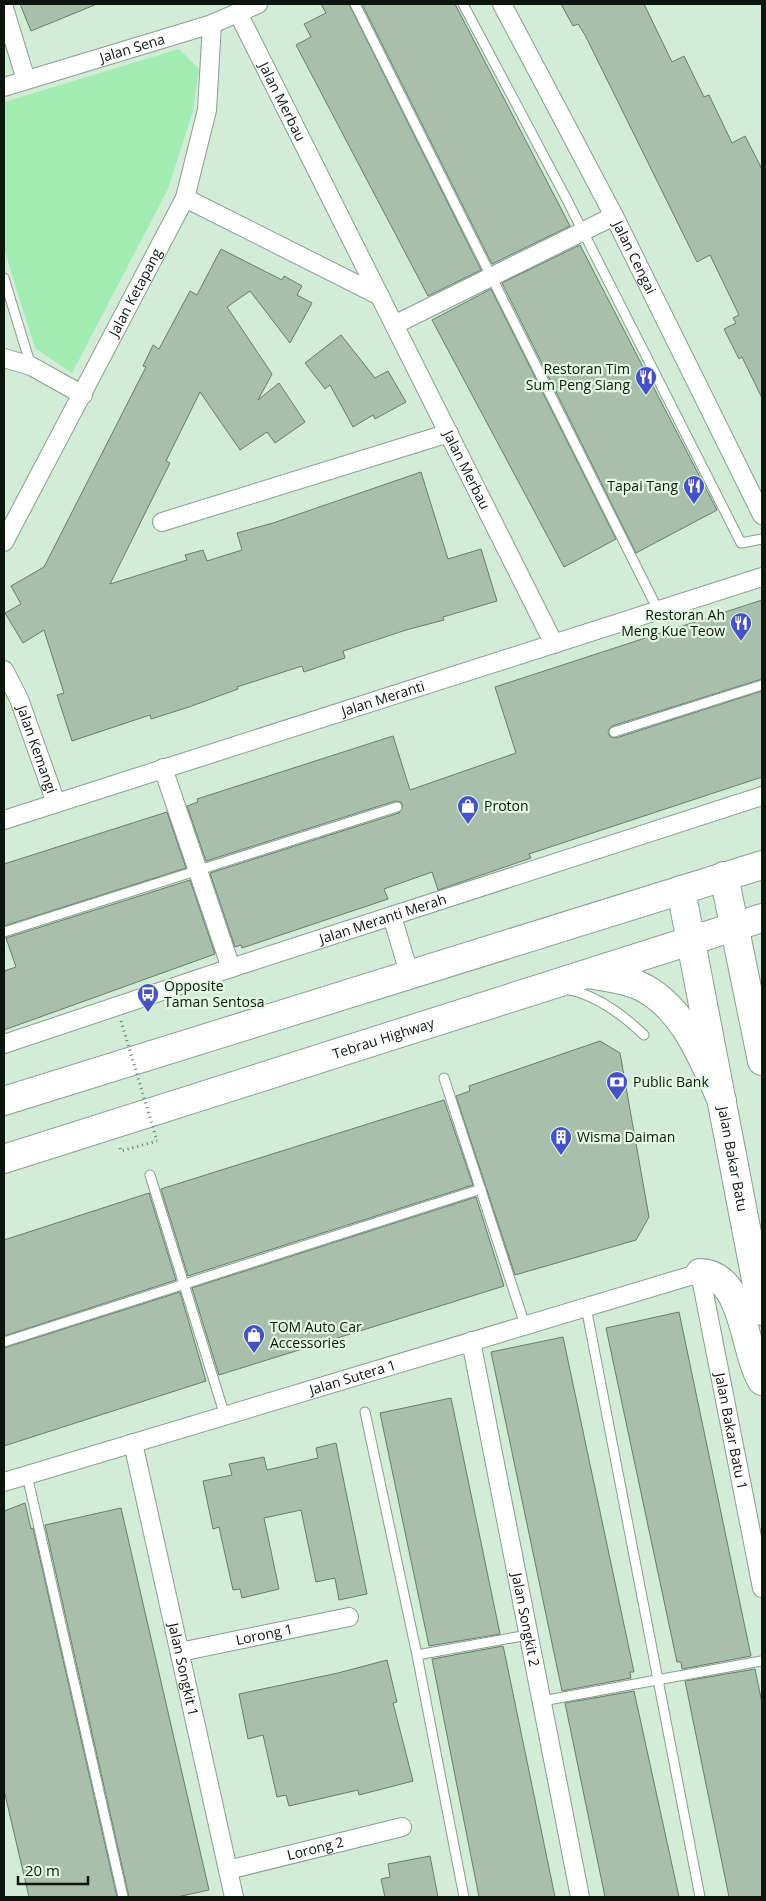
<svg xmlns="http://www.w3.org/2000/svg" width="766" height="1901" font-family="'Open Sans',sans-serif">
<style>
.green{fill:#a2ecb4}
.building{fill:#a7bfab;stroke:#677d6c}
.lines{fill:none;stroke-linecap:round;stroke-linejoin:round}
.service-casing{stroke:#889f8d;stroke-width:11}
.minor-casing{stroke:#889f8d;stroke-width:20}
.primary-casing{stroke:#889f8d;stroke-width:30}
.trunk-casing{stroke:#889f8d;stroke-width:30}
.path{stroke:#67776a;stroke-width:3;stroke-dasharray:1 4;stroke-linecap:butt}
.service{stroke:#fff;stroke-width:9}
.minor{stroke:#fff;stroke-width:18}
.primary{stroke:#fff;stroke-width:28}
.trunk{stroke:#fff;stroke-width:28}
.path-bridge{stroke:#67776a;stroke-width:3;stroke-dasharray:1 4;stroke-linecap:butt}
.labels{text-anchor:middle;stroke-width:4.5;stroke-linejoin:round;paint-order:stroke}
.street-label{font-size:14px;fill:#0d150f;stroke:#e0fae5}
.poi-label{font-size:14px;fill:#0d150f;stroke:#e0fae5;text-anchor:start}
</style>
<rect width="100%" height="100%" fill="#d3ecd8"/>
<path class="green" d="M 179,49 L 199,69 L 193,111 L 168,189 L 72,373 L 35,348 L 4,249 L 4,102 Z"/>
<path class="building" d="M 20,4 L 97,4 L 31,31 Z
M 321,4 L 349,4 L 481,270 L 428,296 L 296,45 L 311,37 L 304,24 L 326,13 Z
M 362,4 L 455,4 L 570,226 L 492,264 Z
M 561,4 L 644,4 L 672,62 L 684,56 L 704,97 L 709,95 L 732,143 L 745,136 L 762,169 L 762,398 L 742,357 L 739,359 L 724,329 L 736,323 L 733,318 L 739,315 L 710,255 L 697,262 L 585,35 L 578,24 L 573,26 Z
M 580,245 L 717,510 L 636,553 L 502,283 Z
M 221,249 L 282,280 L 284,276 L 302,286 L 297,295 L 312,303 L 290,343 L 250,291 L 227,307 L 272,374 L 258,400 L 279,383 L 305,422 L 275,443 L 267,432 L 240,450 L 200,392 L 166,461 L 170,463 L 110,584 L 187,560 L 185,555 L 203,550 L 207,561 L 242,550 L 237,533 L 273,523 L 421,472 L 448,559 L 481,549 L 497,601 L 443,617 L 444,620 L 406,630 L 343,651 L 345,658 L 304,672 L 302,666 L 237,687 L 238,689 L 189,707 L 151,719 L 150,715 L 72,741 L 57,695 L 64,693 L 44,630 L 23,643 L 5,613 L 21,604 L 11,586 L 44,567 L 146,367 L 143,366 L 153,345 L 159,349 L 190,291 L 197,295 Z
M 491,289 L 616,539 L 564,567 L 432,320 Z
M 341,335 L 375,378 L 388,371 L 406,402 L 375,419 L 373,415 L 353,427 L 330,385 L 325,389 L 305,363 Z
M 762,600 L 762,679 L 612,726 L 608,731 L 610,737 L 616,738 L 762,691 L 762,777 L 529,854 L 531,858 L 438,890 L 432,872 L 384,889 L 388,899 L 242,948 L 241,945 L 235,947 L 210,873 L 399,813 L 403,806 L 401,802 L 395,801 L 206,861 L 187,806 L 198,802 L 197,799 L 393,736 L 410,790 L 516,753 L 495,687 Z
M 167,812 L 186,868 L 4,926 L 4,864 Z
M 190,880 L 215,954 L 4,1030 L 4,971 L 16,967 L 6,938 Z
M 600,1041 L 620,1053 L 649,1217 L 636,1240 L 515,1275 L 456,1096 L 470,1091 L 469,1086 Z
M 444,1100 L 473,1185 L 188,1276 L 161,1189 Z
M 149,1193 L 176,1280 L 4,1336 L 4,1240 Z
M 476,1197 L 504,1286 L 219,1375 L 192,1288 Z
M 180,1292 L 206,1381 L 4,1446 L 4,1348 Z
M 679,1312 L 751,1656 L 682,1669 L 681,1662 L 677,1662 L 606,1328 Z
M 563,1337 L 634,1672 L 630,1672 L 631,1678 L 562,1691 L 491,1352 Z
M 451,1398 L 500,1634 L 429,1646 L 380,1413 Z
M 336,1443 L 367,1594 L 339,1600 L 335,1578 L 316,1582 L 301,1510 L 264,1518 L 279,1589 L 242,1598 L 240,1589 L 233,1590 L 219,1527 L 213,1529 L 203,1481 L 232,1475 L 229,1464 L 264,1457 L 267,1470 L 318,1458 L 316,1448 Z
M 25,1503 L 31,1529 L 33,1528 L 117,1897 L 29,1897 L 4,1790 L 4,1511 Z
M 121,1508 L 209,1890 L 177,1897 L 129,1897 L 45,1525 Z
M 503,1646 L 504,1650 L 555,1897 L 479,1897 L 432,1659 Z
M 387,1660 L 397,1702 L 393,1703 L 413,1781 L 359,1795 L 358,1790 L 289,1806 L 286,1795 L 277,1797 L 263,1735 L 248,1739 L 239,1694 L 338,1673 Z
M 755,1669 L 762,1703 L 762,1897 L 729,1897 L 685,1681 Z
M 634,1691 L 679,1897 L 605,1897 L 565,1703 Z
M 430,1856 L 438,1897 L 385,1897 L 381,1879 L 390,1877 L 388,1864 Z"/>
<g class="lines">
<g class="service-casing">
<path id="service" d="M 355,4 L 658,610
M 463,4 L 565,196 L 741,543 L 762,539
M 4,278 L 31,366
M 614,732 L 762,685
M 4,932 L 397,807
M 565,989 C 595,994 622,1014 644,1035
M 444,1078 L 525,1325
M 150,1175 L 225,1416
M 586,1307 L 700,1897
M 4,1342 L 481,1189
M 365,1412 L 417,1655 L 464,1897
M 27,1475 L 123,1897
M 417,1655 L 528,1635
M 542,1701 L 761,1661"/>
</g>
<g class="minor-casing">
<g id="minor">
<path id="s1" d="M 502,4 L 614,216 L 762,515"/>
<path d="M 4,8 L 26,80"/>
<path id="s2" d="M 238,13 L 554,644"/>
<path id="s3" d="M 4,87 L 212,24 L 258,4"/>
<path d="M 185,198 L 380,296"/>
<path d="M 394,325 L 614,216"/>
<path d="M 4,358 L 31,366 L 83,395"/>
<path d="M 162,522 L 449,433"/>
<path id="s4" d="M 4,542 L 185,198 L 207,110 L 212,24"/>
<path id="s5" d="M 4,670 L 19,699 L 56,803"/>
<path d="M 163,768 L 231,968"/>
<path id="s6" d="M 4,820 L 762,577"/>
<path d="M 392,916 L 409,973"/>
<path id="s7" d="M 4,1044 L 231,968 L 762,796"/>
<path id="s8" d="M 471,1341 L 580,1897"/>
<path id="s9" d="M 133,1443 L 234,1897"/>
<path id="s10" d="M 4,1482 L 700,1273 L 762,1588"/>
<path id="s11" d="M 180,1652 L 349,1617"/>
<path id="s12" d="M 228,1870 L 402,1827"/>
</g>
</g>
<g class="primary-casing">
<g id="primary">
<path d="M 724,876 L 762,1061"/>
<path id="s13" d="M 681,890 L 762,1311"/>
<path d="M 700,1273 C 745,1274 743,1350 762,1381"/>
</g>
</g>
<g class="trunk-casing">
<g id="trunk">
<path d="M 589,974 C 605,977 623,979 638,985 C 683,1005 703,1059 722,1101"/>
<path d="M 4,1101 L 762,865"/>
<path id="s14" d="M 4,1159 L 762,918"/>
</g>
</g>
<path class="path" d="M 120,1148 L 121,1151 L 157,1141"/>
<use href="#service" class="service"/>
<use href="#minor" class="minor"/>
<use href="#primary" class="primary"/>
<use href="#trunk" class="trunk"/>
<path class="path-bridge" d="M 121,1021 L 157,1141"/>
</g>
<defs>
<g id="restaurant-pin" transform="scale(1.125)"><path d="M0 17L-7.5 6A9.5 9.5 0 1 1 7.5 6Z" fill="#4751c6" stroke="#e0fae5"/><path d="M-5-6h1v4h1v-4h1v4h1v-4h1v5L-1.5 .5V6h-2V.5L-5-1ZM5-6V6H3V1.5H1.5Q1.5-4 5-6Z" fill="#fff"/></g>
<g id="shop-pin" transform="scale(1.125)"><path d="M0 17L-7.5 6A9.5 9.5 0 1 1 7.5 6Z" fill="#4751c6" stroke="#e0fae5"/><path d="M-5-2.5h2.3a2.7 3.5 0 0 1 5.4 0H5L5.5 6h-11ZM-1.5-2.5h3a1.5 2.3 0 0 0-3 0Z" fill="#fff"/></g>
<g id="bus-pin" transform="scale(1.125)"><path d="M0 17L-7.5 6A9.5 9.5 0 1 1 7.5 6Z" fill="#4751c6" stroke="#e0fae5"/><path d="M-5-6H5V4H4V6H2V4H-2V6H-4V4H-5ZM-3.5-4V0h7V-4ZM-3.5 1.2v1.5H-2V1.2ZM2 1.2v1.5H3.5V1.2Z" fill="#fff"/></g>
<g id="bank-pin" transform="scale(1.125)"><path d="M0 17L-7.5 6A9.5 9.5 0 1 1 7.5 6Z" fill="#4751c6" stroke="#e0fae5"/><path d="M-6-4H6V4H-6ZM0-2.3a2.3 2.3 0 1 0 0 4.6a2.3 2.3 0 1 0 0-4.6Z" fill="#fff"/></g>
<g id="building-pin" transform="scale(1.125)"><path d="M0 17L-7.5 6A9.5 9.5 0 1 1 7.5 6Z" fill="#4751c6" stroke="#e0fae5"/><path d="M-4-6H4V6H1V3H-1V6H-4ZM-2.5-4.3h1.7v1.8h-1.7ZM.8-4.3h1.7v1.8H.8ZM-2.5-1h1.7V.8h-1.7ZM.8-1h1.7V.8H.8Z" fill="#fff"/></g>
</defs>
<g fill-rule="evenodd">
<use href="#restaurant-pin" x="646" y="377"/>
<use href="#restaurant-pin" x="694" y="486"/>
<use href="#restaurant-pin" x="741" y="623"/>
<use href="#shop-pin" x="468" y="806"/>
<use href="#bus-pin" x="148" y="994"/>
<use href="#bank-pin" x="617" y="1082"/>
<use href="#building-pin" x="561" y="1137"/>
<use href="#shop-pin" x="254" y="1335"/>
</g>
<g class="labels">
<g class="street-label">
<text dy="5" stroke="none"><textPath href="#s3" startOffset="134">Jalan Sena</textPath></text>
<text dy="5" stroke="none"><textPath href="#s2" startOffset="99">Jalan Merbau</textPath></text>
<text dy="5" stroke="none"><textPath href="#s1" startOffset="286">Jalan Cengai</textPath></text>
<text dy="5" stroke="none"><textPath href="#s4" startOffset="282">Jalan Ketapang</textPath></text>
<text dy="5" stroke="none"><textPath href="#s2" startOffset="511">Jalan Merbau</textPath></text>
<text dy="5" stroke="none"><textPath href="#s6" startOffset="398">Jalan Meranti</textPath></text>
<text dy="5" stroke="none"><textPath href="#s5" startOffset="86">Jalan Kemangi</textPath></text>
<text dy="5" stroke="none"><textPath href="#s7" startOffset="399">Jalan Meranti Merah</textPath></text>
<text dy="5" stroke="none"><textPath href="#s14" startOffset="398">Tebrau Highway</textPath></text>
<text dy="5" stroke="none"><textPath href="#s13" startOffset="274">Jalan Bakar Batu</textPath></text>
<text dy="5" stroke="none"><textPath href="#s10" startOffset="364">Jalan Sutera 1</textPath></text>
<text dy="5" stroke="none"><textPath href="#s10" startOffset="888">Jalan Bakar Batu 1</textPath></text>
<text dy="5" stroke="none"><textPath href="#s8" startOffset="284">Jalan Songkit 2</textPath></text>
<text dy="5" stroke="none"><textPath href="#s11" startOffset="86">Lorong 1</textPath></text>
<text dy="5" stroke="none"><textPath href="#s9" startOffset="232">Jalan Songkit 1</textPath></text>
<text dy="5" stroke="none"><textPath href="#s12" startOffset="90">Lorong 2</textPath></text>
</g>
<g class="poi-label">
<text x="630" y="374" text-anchor="end">Restoran Tim<tspan x="630" dy="16">Sum Peng Siang</tspan></text>
<text x="678" y="491" text-anchor="end">Tapai Tang</text>
<text x="725" y="620" text-anchor="end">Restoran Ah<tspan x="725" dy="16">Meng Kue Teow</tspan></text>
<text x="484" y="811">Proton</text>
<text x="164" y="991">Opposite<tspan x="164" dy="16">Taman Sentosa</tspan></text>
<text x="633" y="1087">Public Bank</text>
<text x="577" y="1142">Wisma Daiman</text>
<text x="270" y="1332">TOM Auto Car<tspan x="270" dy="16">Accessories</tspan></text>
</g>
</g>
<rect width="766" height="1901" fill="none" stroke="#0d150f" stroke-width="10"/>
<path d="M18 1876v8h70v-8" fill="none" stroke="#0d150f" stroke-width="2.5"/>
<text x="25" y="1876" font-size="15" fill="#0d150f" stroke="#e0fae5" stroke-width="4" paint-order="stroke">20 m</text>
</svg>
